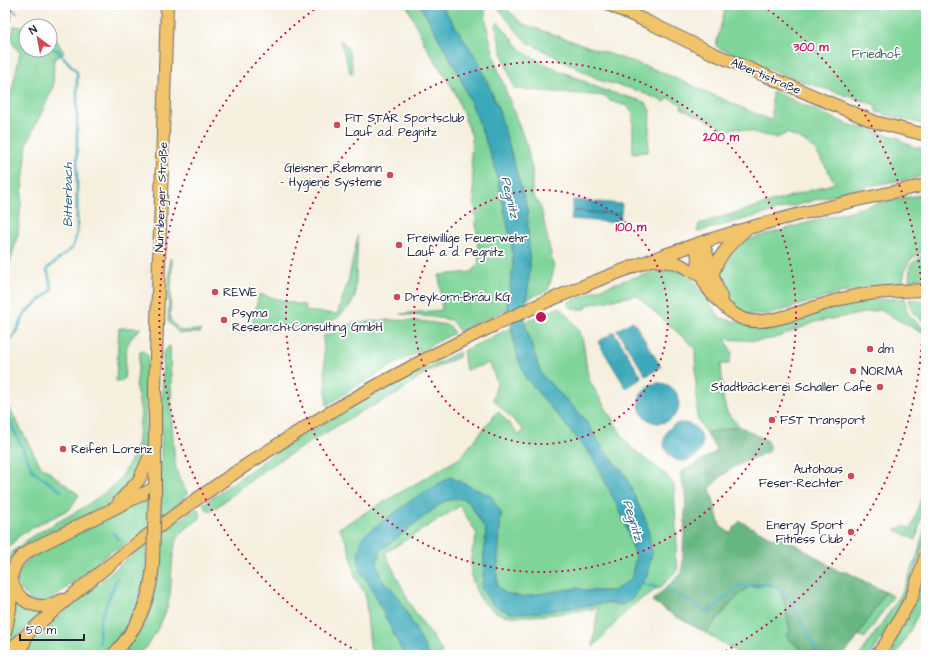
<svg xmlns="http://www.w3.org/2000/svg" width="931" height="660" font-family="'Architects Daughter',sans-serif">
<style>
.green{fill:#7ed499;stroke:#507b6a}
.forest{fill:#66b681;stroke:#446c5e}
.water{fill:#3ba9ba;stroke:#2e667a}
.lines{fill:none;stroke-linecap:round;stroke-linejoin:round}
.stream{stroke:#3ba9ba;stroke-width:2.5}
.major-casing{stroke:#6c6a74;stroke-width:14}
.major{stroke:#f1c36a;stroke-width:12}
.rail-casing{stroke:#22223b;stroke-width:4}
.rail{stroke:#fff;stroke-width:2.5;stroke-dasharray:8;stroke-linecap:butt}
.major-bridge-casing{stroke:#6c6a74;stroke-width:14;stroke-linecap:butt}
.major-bridge{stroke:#f1c36a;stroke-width:12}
.ring{fill:none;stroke:#c2185b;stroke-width:2;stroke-dasharray:2 4}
.poi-dot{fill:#d1495b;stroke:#fff;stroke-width:1.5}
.labels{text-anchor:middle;stroke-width:3.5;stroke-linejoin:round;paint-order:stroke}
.park-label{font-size:12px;fill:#42605c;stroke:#fff}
.street-label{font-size:12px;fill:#22223b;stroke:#fff}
.poi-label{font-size:12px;fill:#22223b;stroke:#fff;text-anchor:start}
.water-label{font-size:13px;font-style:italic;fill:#2d5f74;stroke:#fff}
.centre{fill:#c2185b;stroke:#fff;stroke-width:2}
.ring-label{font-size:12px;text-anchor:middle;font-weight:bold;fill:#c2185b;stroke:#fff;stroke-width:3.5;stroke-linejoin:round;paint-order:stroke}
</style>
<rect width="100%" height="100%" fill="#fff"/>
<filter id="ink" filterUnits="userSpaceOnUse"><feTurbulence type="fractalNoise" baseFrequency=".025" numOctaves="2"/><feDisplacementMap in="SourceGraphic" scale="8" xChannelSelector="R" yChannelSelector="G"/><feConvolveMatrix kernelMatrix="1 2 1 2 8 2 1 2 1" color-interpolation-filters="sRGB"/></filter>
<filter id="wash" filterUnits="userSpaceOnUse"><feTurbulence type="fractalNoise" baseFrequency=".012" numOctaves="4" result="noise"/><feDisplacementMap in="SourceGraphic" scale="16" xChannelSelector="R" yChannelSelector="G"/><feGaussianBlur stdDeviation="0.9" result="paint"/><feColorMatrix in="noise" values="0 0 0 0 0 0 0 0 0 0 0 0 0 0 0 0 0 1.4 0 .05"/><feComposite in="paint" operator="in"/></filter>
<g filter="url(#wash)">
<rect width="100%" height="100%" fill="#f5efde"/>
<path class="green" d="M 407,5 L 420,5 L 458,72 L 477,117 L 495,167 L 512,246 L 513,267 L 507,304 L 508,309 L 459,331 L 451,320 L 433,317 L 400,314 L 442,310 L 439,275 L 472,272 L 479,263 L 471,156 L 472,137 L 455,92 L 424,43 Z
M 441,5 L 484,5 L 487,28 L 497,67 L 527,147 L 532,170 L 532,194 L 541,208 L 554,269 L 548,290 L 527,299 L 530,264 L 512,155 L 498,108 L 479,62 Z
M 496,5 L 502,5 L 523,24 L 659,71 L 772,121 L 772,91 L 847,124 L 900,138 L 901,141 L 916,148 L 926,148 L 926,176 L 867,186 L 697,232 L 699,224 L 835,183 C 819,156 818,146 787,133 L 777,138 L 736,128 L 728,130 L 681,108 L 682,104 L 668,98 L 665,102 L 633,89 L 602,81 L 527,42 L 514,28 Z
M 726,5 L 926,5 L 926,125 L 876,112 L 876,105 L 795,79 L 717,47 L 716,45 Z
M 498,22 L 523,52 L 545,64 L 603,90 L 639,100 L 646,103 L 650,111 L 648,152 L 633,153 L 633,113 L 627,106 L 610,101 L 606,96 L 515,89 C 507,69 500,48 496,26 Z
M 14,26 L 26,27 L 26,50 L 50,50 L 50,29 L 64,53 L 54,59 L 53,88 L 27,143 L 18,234 L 5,280 L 5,122 L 20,53 L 11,41 Z
M 340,40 C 351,47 351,60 353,73 L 350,73 Z
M 926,194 L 926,249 C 909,261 906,260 903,282 L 836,294 L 771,314 L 749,314 L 734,307 L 724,296 L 717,271 L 730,248 L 743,241 L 882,202 Z
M 358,235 L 355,297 L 349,307 L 339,317 L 328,323 L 316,326 L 262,329 L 262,324 L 252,325 L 259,294 L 300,305 L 305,305 L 305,311 L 337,314 L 348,282 Z
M 926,253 L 926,276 L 909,281 L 910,265 Z
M 170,258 L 172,261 L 170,319 L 177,328 L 182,331 L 200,330 L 201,333 L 179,333 L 168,322 Z
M 667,270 L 680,271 L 692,278 L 720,318 L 752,325 L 811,314 L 857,300 L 905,298 L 907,312 L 911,317 L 926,330 L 926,335 L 880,310 L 815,322 L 776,338 L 759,341 L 725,339 L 732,353 L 729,364 L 721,364 L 723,398 L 727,413 L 739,426 L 706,433 L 697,418 L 695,348 L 636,295 L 587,305 L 586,309 C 578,309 572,311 567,303 C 599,288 632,276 667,270 Z
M 909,299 L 926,301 L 926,324 L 912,312 Z
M 560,307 C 567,316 579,328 582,338 C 586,352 585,366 589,380 L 623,437 L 630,446 L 640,455 L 665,474 L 674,485 L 677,549 L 675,554 L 678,569 L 664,584 L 634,604 L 618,620 L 593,647 L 598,608 C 577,611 518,621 500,614 C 478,605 469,581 471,558 C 472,550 475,542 477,534 L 460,506 L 385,553 L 411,606 L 442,651 L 441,655 L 429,655 L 397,594 L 381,580 L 377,563 L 381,550 L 443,502 L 457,498 L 468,501 L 486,530 L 484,555 L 483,580 L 481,587 L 486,596 L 623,605 L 652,553 L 647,523 L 624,473 L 603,449 L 584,418 L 541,374 L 525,324 L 526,322 Z
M 386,320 C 408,320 428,321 450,326 L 454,333 L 384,370 L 327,405 L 323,336 L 340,331 L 351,323 Z
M 119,328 L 141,328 C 137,332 133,336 130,340 C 123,350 127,367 124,379 L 119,381 L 116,381 Z
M 511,328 L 517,356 L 526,378 L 592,456 L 622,515 L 636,557 L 631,579 L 614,591 L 588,591 L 577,588 L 521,597 L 505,593 L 497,586 L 497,574 L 501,513 L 450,477 L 360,571 L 371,587 L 404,655 L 371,655 L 365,594 L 355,577 L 351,556 L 346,541 L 339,528 L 460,458 L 498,411 L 520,436 L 523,430 L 493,399 L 497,383 L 490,363 L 466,370 L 463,351 Z
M 169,346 L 170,346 L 172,425 L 175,464 L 179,479 L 188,494 L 182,498 L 184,499 L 160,516 L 163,353 Z
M 142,351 L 146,353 L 148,356 L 145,446 L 141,465 L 121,492 L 106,505 L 36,540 L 16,553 L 5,570 L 5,561 L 12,552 L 31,537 L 81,509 L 103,494 L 114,485 L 123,475 L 130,462 L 137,445 L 141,412 L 136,388 L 140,352 Z
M 459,352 L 459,357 L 431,370 L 419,377 L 397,394 L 362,411 L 264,470 L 213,510 L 210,511 L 206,509 L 203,504 L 275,453 L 345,410 Z
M 5,400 L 40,465 L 79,495 L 70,509 L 41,523 L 19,536 L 5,551 Z
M 926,484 L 926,495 L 916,540 L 896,530 L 903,526 L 911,529 Z
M 148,495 L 147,528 L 117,550 L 111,551 L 53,599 L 45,603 L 31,601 C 28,597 23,593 20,589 C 12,575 25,562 35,554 Z
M 197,508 L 201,517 C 195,523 182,530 178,537 C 171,548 172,581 170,595 C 166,619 154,636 140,655 L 121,655 L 145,623 L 156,587 L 160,534 Z
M 926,522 L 926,534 L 920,557 L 898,613 L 871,655 L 860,655 L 901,595 L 917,557 Z
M 147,543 C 146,553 147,564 146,574 C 143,605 125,634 104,655 L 25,655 C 26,645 33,638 40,632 Z
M 926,576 L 926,597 L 911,629 L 896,655 L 886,655 C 901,630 916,604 926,576 Z
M 767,584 L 779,588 L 784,600 L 790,631 L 786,636 L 803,651 L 803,655 L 742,655 L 706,633 L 742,591 L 754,585 Z
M 885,592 L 893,596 L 865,638 L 858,635 Z
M 14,597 L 43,612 L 40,616 L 6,647 L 5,642 L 8,637 Z"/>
<path class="forest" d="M 739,426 L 768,441 L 770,451 C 746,461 726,468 710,488 L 720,526 L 730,533 L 740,521 L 774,539 L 780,535 L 840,572 L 847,572 L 885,592 L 855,641 L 843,655 L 803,655 L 803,651 L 786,636 L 790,631 L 784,600 L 779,588 C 771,585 763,583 754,585 C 740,588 716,622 706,633 L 675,616 L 652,601 L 682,573 L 686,497 L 680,473 L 717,451 L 706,433 Z"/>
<path class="water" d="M 420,5 L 441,5 L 479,62 L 498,108 L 527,208 L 530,264 L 525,324 L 541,374 L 584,418 L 603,449 L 624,473 L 647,523 L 652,553 L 647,576 L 634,597 L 623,605 L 605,603 L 533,613 L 511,613 L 498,608 L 491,603 L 481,587 L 483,580 L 484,555 L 486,530 L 468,501 L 457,498 L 443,502 L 381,550 L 377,563 L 381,579 L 397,594 L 429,655 L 404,655 L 371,587 L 360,571 L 358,555 L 363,536 L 416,497 L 450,477 L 491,496 L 501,513 L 497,574 L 497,586 L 505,593 L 521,597 L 577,588 L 589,591 L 614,591 L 631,579 L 636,557 L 622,515 L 592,456 L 526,378 L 517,356 L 507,304 L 513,267 L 512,246 L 495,167 L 477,117 L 458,72 Z
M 573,200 L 622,204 L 621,214 L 572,210 Z
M 572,211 L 621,215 L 620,223 L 571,219 Z
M 633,321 L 661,367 L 646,376 L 617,330 Z
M 614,332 L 642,378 L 626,388 L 598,342 Z
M639 403a20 20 0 1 1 40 0a20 20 0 1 1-40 0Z
M664 442a19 19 0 1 1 38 0a19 19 0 1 1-38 0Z"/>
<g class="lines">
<path class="stream" d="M 6,5 L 17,13
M 5,348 L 14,335 L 26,312 L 52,290 L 47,269 L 72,248 L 77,233 L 77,72 L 58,51 L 50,47
M 5,410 L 33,471 L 61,491
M 112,532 L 119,540
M 639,583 L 660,588
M 668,590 L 708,612 L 740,585 L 755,587 L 766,584 L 779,588 L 794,605 L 807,633 L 819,655
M 99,643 L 100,620 L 117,578"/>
</g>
</g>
<g filter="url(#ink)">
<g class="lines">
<g class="major-casing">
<path id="major" d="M 610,5 L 648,22 L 712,53 L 875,122 L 926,135
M 703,242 C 709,260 713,280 721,297
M 697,244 C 697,267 701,285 719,301 C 726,308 732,314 741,318 C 765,330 815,305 841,299 C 869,292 898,291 926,290
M 654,260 L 677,263 L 701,276
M 713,273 C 720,253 730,244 745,230
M 155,493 L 155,388 L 167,5
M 119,502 L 139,480 L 152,451
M 12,581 C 15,596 29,607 44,606 C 50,606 56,603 62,600
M 5,633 L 10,609 L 12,573 L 16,563 L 20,558 L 30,550 L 155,488
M 5,654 C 204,472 441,329 697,244 C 772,219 849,201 926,185
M 21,655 L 22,648 L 27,635
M 113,655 C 138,629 151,599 153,563
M 877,655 L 886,643 L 912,597 L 926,555"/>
</g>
<use href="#major" class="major"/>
<g class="rail-casing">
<path id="rail" d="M 5,35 L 10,5"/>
</g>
<use href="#rail" class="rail"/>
<g class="major-bridge-casing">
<path id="major-bridge" d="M 153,563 L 155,493"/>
</g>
<use href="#major-bridge" class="major-bridge"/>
</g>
</g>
<g class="ring">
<circle cx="541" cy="317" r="127"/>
<circle cx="541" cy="317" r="255"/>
<path d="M362 654A382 382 0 0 1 319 6M763 6A382 382 0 0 1 720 654"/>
</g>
<g class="poi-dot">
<circle cx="337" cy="125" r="4"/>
<circle cx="390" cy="175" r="4"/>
<circle cx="399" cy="245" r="4"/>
<circle cx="215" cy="292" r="4"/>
<circle cx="397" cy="297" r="4"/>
<circle cx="224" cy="320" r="4"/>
<circle cx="870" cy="349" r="4"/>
<circle cx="853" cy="371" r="4"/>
<circle cx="880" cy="387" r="4"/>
<circle cx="772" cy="420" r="4"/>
<circle cx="63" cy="449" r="4"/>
<circle cx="851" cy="476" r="4"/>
<circle cx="851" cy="532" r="4"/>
</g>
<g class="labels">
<g class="park-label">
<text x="876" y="58">Friedhof</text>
</g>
<g class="street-label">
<text transform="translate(766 76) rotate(23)" y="4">Albertistraße</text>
<text transform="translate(161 197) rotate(-88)" y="4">Nürnberger Straße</text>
</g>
<g class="poi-label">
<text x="345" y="122">FIT STAR Sportsclub<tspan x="345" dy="14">Lauf a.d. Pegnitz</tspan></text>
<text x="382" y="172" text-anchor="end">Gleisner Rebmann<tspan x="382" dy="14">- Hygiene Systeme</tspan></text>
<text x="407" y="242">Freiwillige Feuerwehr<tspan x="407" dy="14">Lauf a. d. Pegnitz</tspan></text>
<text x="223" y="296">REWE</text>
<text x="405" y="301">Dreykorn-Bräu KG</text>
<text x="232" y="317">Psyma<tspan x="232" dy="14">Research+Consulting GmbH</tspan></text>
<text x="878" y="353">dm</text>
<text x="861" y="375">NORMA</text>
<text x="872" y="391" text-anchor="end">Stadtbäckerei Schaller Cafe</text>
<text x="780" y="424">FST Transport</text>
<text x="71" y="453">Reifen Lorenz</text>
<text x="843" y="473" text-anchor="end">Autohaus<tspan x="843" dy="14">Feser-Rechter</tspan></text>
<text x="843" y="529" text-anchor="end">Energy Sport<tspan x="843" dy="14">Fitness Club</tspan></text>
</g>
<g class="water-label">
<text transform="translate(67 195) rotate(-90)" y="5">Bitterbach</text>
<text transform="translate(511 197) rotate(77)" y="5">Pegnitz</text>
<text transform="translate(634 520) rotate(73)" y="5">Pegnitz</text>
</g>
</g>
<circle cx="541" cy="317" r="6" class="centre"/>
<g class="ring-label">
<text x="811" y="51">300 m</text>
<text x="721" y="141">200 m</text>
<text x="631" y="231">100 m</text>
</g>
<rect width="931" height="660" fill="none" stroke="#fff" stroke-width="20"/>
<g transform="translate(38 38) rotate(328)"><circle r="19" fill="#ffffff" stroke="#a7a7b1"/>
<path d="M0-3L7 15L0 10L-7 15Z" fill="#d1495b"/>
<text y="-6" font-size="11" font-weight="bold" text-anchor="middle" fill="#22223b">N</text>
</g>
<path d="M20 634v6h64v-6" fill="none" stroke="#22223b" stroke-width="2"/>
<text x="26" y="634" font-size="12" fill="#22223b" stroke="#ffffff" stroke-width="3" paint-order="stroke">50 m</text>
</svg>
